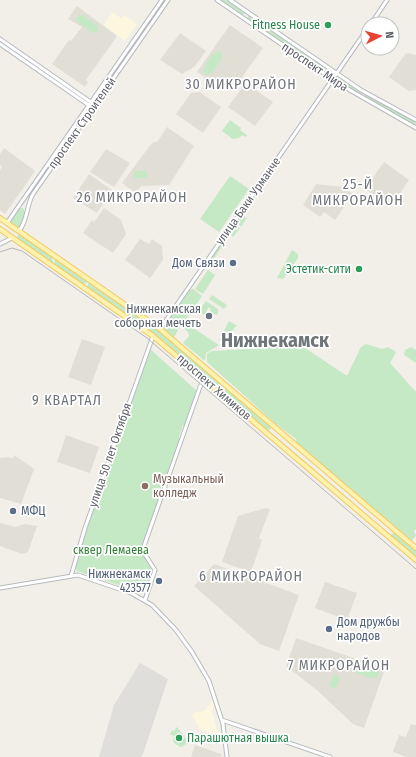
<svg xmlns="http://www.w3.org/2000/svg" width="416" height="757" font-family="'Fira Sans Condensed',sans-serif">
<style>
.commercial{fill:#fef7e0}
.industrial{fill:#e0deda}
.education{fill:#e1ded6}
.green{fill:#c5e8c5}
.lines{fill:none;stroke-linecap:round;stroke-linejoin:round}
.secondary-casing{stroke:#b6babf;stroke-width:5}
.primary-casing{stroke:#f2c960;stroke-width:6}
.secondary{stroke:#fff;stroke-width:3}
.primary{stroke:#fff2af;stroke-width:4}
.tram{stroke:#b6b7b8;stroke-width:1}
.leisure-dot{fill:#2e9e5b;stroke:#fff;stroke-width:1.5}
.service-dot{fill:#5c6f8a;stroke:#fff;stroke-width:1.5}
.worship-dot{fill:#6b7280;stroke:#fff;stroke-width:1.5}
.education-dot{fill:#8d6e63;stroke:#fff;stroke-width:1.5}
.labels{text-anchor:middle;stroke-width:3.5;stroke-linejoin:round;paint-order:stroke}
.leisure-label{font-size:12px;fill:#27864d;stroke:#fff;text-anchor:end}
.street-label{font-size:12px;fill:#5f6368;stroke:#fff}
.service-label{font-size:12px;fill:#4e5e75;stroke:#fff;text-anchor:end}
.worship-label{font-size:12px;fill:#5b616d;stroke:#fff;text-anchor:end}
.education-label{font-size:12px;fill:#785e54;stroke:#fff;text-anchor:start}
.park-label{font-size:12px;fill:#348238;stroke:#fff}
.quarter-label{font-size:14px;letter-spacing:1px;fill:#70757a;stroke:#fff}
.town-label{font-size:20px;font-weight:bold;fill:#70757a;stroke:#fff}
</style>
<rect width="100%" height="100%" fill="#f1efe8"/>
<path class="commercial" d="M 112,12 L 122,19 L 124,15 L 137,24 L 125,41 L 104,25 Z
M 212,699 L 214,704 L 212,713 L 218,732 L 222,733 L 223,737 L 200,730 L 192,715 L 198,711 L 200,712 L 206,710 Z"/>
<path class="industrial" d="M 140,663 L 168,679 L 143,754 L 141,757 L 99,757 L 114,705 Z"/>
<path class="education" d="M 77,6 L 117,36 L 86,80 L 88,82 L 85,87 L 52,64 L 69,40 L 71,41 L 82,27 L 68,19 Z
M 230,25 L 263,48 L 240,80 L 214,84 L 197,72 Z
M 180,33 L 206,51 L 194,67 L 182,74 L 160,60 Z
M 406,53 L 416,55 L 416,90 L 409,91 L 389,77 Z
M 250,86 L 273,102 L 255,126 L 228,107 L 242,88 Z
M 200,92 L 221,107 L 203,133 L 176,114 L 191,93 Z
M 167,127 L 194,146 L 169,185 L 141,186 L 136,193 L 122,183 L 152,143 L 158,141 Z
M 4,148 L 35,171 L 5,214 L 0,210 L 0,170 L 2,167 L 0,165 L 0,154 Z
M 106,149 L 130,163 L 114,187 L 90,172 Z
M 384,162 L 409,180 L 391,207 L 365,189 Z
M 89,174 L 112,190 L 97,213 L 73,198 Z
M 316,184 L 343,187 L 353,194 L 335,220 L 324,212 L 320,217 L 303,205 Z
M 104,208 L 121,220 L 126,234 L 113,253 L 83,233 L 92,220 L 94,222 Z
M 140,239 L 149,244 L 152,239 L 162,246 L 163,260 L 150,278 L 125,260 Z
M 82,339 L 105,347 L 91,385 L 68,377 Z
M 66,435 L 99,447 L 90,473 L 57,462 Z
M 14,455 L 34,469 L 21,504 L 0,498 L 0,458 L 9,457 L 13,459 Z
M 266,508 L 270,509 L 259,538 L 262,540 L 251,572 L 222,562 L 238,516 Z
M 0,523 L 15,527 L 25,524 L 37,526 L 28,552 L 22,554 L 0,546 Z
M 214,564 L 299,595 L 279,651 L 260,644 L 194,586 Z
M 325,582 L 357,593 L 347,620 L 315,608 Z
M 296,638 L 385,669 L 364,728 L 353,724 L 318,691 L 286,666 Z
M 411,724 L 416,725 L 416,757 L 407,757 L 393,752 L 399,735 L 406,737 Z
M 195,745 L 221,754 L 221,757 L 191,757 Z"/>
<path class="green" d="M 164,0 L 166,0 L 96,100 L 95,99 Z
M 221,0 L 227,0 L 245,12 L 245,14 L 242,15 Z
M 79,15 L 83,15 L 98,26 L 98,32 L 93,33 L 77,22 L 76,18 Z
M 249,15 L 311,58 L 309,61 L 247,18 Z
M 9,46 L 87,101 L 87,102 L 8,48 Z
M 218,51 L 222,53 L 222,58 L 212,73 L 206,75 L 204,72 C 204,65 211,53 218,51 Z
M 315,61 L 332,73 L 330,76 L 313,64 Z
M 341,79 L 360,91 L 361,93 L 358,94 L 339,81 Z
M 366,94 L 416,121 L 416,126 L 364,97 Z
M 87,111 L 88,111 L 27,199 L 27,198 Z
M 230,120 L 241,128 L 240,130 L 247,135 L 246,137 L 242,135 L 239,138 L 233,139 L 222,131 Z
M 134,171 L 147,171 L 147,178 L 134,178 Z
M 230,176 L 249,189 L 219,232 L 200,219 Z
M 20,208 L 23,208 C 27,215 23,223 19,229 L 10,222 Z
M 244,217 L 247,218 L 241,227 L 237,222 L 240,218 Z
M 235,225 L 240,228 L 233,237 L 229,233 Z
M 19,234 L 52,256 L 53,264 L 16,238 Z
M 222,243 L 224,244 L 209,266 L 207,264 Z
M 292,250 L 298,254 L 298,258 L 283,279 L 277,278 Z
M 54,257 L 87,281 L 84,285 L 55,265 Z
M 208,270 L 215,275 L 203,294 L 195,289 Z
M 88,283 L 156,327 L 270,426 L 271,429 L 268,430 L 154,334 L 87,288 Z
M 193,289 L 202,296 L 179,329 L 169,320 L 190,290 Z
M 212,295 L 227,305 L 224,309 L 209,299 Z
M 206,301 L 218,309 L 218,315 L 211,313 L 210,308 L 208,308 L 205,315 L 198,312 Z
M 229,321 L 239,327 L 236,326 L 223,343 L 219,340 Z
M 168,322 L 178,330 L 174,337 L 164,329 Z
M 187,324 L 219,345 L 206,353 L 205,361 L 183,343 L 189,336 L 188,332 L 182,327 Z
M 366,344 L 382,349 L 388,347 L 396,352 L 390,363 L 416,392 L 416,529 L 414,531 L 416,536 L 411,541 L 296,442 L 296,439 L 276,424 L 207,362 L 207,354 L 212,351 L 302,346 L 347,376 L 361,347 Z
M 411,347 L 416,350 L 416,363 L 404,355 L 405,350 Z
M 150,349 L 197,391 L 185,425 L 183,425 L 179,436 L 179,440 L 141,549 L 143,555 L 153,569 L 145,594 L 77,571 L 75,567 L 85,532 Z
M 394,533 L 416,551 L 416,558 L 390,536 L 391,534 Z
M 357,663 L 376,669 L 379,672 L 378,676 L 373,679 L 354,672 L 352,667 Z
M 334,674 L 340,677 L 336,689 L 329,686 Z
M 177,727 L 187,740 L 186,744 L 181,747 L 175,744 L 173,741 L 174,736 L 170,734 L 172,730 L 174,731 Z"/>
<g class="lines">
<g class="secondary-casing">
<path id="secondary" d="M 217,0 L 341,85 L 416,128
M 230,0 L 361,90 L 416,120
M 371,24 L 387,0
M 0,39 L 92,103
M 0,44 L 90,106
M 7,223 L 162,0
M 19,231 C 28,220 26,206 33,194 L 168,0
M 0,244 L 12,238
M 160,329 L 368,28
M 71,576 L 85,528 L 153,336
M 0,588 L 78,575 L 131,593 L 152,605 L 176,630 L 192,652 L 209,681 L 223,724 L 227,757
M 145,600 L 155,570 L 144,553 L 144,546 L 200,387 L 204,379
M 222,720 L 330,757"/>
</g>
<g class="primary-casing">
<path id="primary" d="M 0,218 L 160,329 L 416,548
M 0,229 L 153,336 L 416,560"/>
</g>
<use href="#secondary" class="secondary"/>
<use href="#primary" class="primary"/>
<path class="tram" d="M 0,252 L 12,248 L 22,251 L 147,338 L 416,569"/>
</g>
<g class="leisure-dot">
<circle cx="328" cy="25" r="4"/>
<circle cx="359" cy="269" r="4"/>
<circle cx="179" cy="738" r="4"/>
</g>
<g class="service-dot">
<circle cx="233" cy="263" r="4"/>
<circle cx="13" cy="511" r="4"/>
<circle cx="159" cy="581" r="4"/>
<circle cx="329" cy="629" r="4"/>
</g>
<circle class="worship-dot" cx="209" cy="316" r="4"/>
<circle class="education-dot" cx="145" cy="486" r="4"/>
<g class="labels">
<g class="leisure-label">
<text x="320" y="29">Fitness House</text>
<text x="351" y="273">Эстетик-сити</text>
<text x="187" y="742" text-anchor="start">Парашютная вышка</text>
</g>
<g class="street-label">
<text transform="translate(315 67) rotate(34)" y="4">проспект Мира</text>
<text transform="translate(82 123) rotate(-55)" y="4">проспект Строителей</text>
<text transform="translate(248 201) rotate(-55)" y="4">улица Баки Урманче</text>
<text transform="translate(214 387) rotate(41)" y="4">проспект Химиков</text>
<text transform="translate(110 455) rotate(-71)" y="4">улица 50 лет Октября</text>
</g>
<g class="service-label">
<text x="225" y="267">Дом Связи</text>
<text x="21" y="515" text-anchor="start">МФЦ</text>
<text x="151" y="578">Нижнекамск<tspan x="151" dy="14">423577</tspan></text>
<text x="337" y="626" text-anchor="start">Дом дружбы<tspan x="337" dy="14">народов</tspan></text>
</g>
<g class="worship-label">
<text x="201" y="313">Нижнекамская<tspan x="201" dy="14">соборная мечеть</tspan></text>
</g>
<g class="education-label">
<text x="153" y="483">Музыкальный<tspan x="153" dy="14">колледж</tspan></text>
</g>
<g class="park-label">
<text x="111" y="554">сквер Лемаева</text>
</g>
<g class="quarter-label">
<text x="241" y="89">30 МИКРОРАЙОН</text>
<text x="358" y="189">25-Й<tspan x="358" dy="16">МИКРОРАЙОН</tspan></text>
<text x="132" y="202">26 МИКРОРАЙОН</text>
<text x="67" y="405">9 КВАРТАЛ</text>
<text x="251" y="581">6 МИКРОРАЙОН</text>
<text x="339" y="670">7 МИКРОРАЙОН</text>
</g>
<g class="town-label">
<text x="275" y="347">Нижнекамск</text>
</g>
</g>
<g transform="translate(380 36) rotate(84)"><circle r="19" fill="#ffffff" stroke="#bfc1c3"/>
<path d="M0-3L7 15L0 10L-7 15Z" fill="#ea4335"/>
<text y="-6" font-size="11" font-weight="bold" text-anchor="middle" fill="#5f6368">N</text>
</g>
</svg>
